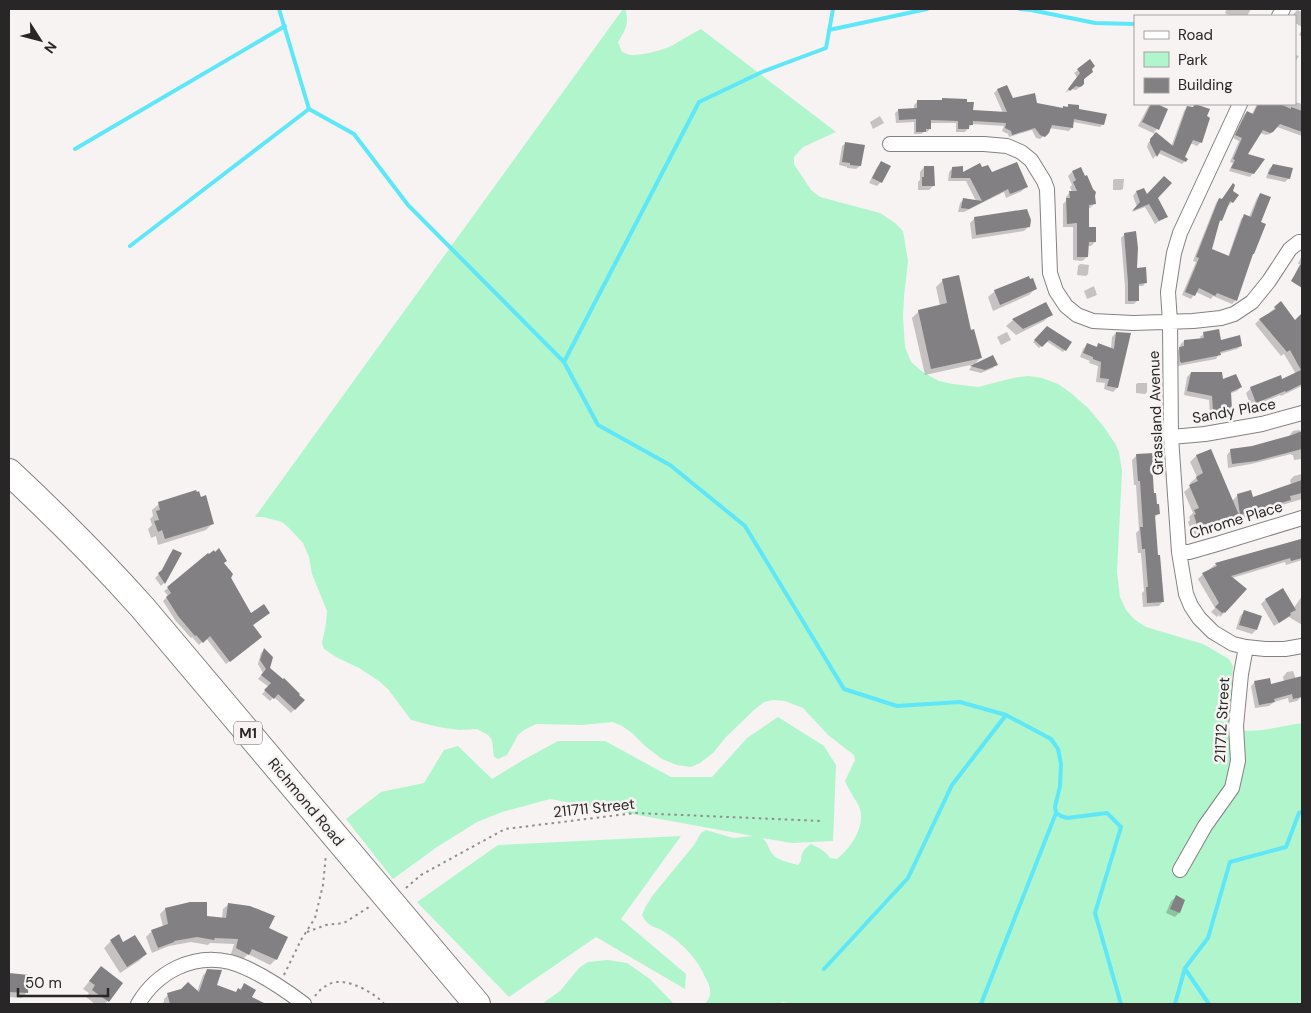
<svg xmlns="http://www.w3.org/2000/svg" width="1311" height="1013" font-family="'DM Sans',sans-serif">
<style>
.green{fill:#b0f5cb}
.shadow{fill:#0003}
.lines{fill:none;stroke-linecap:round;stroke-linejoin:round}
.stream{stroke:#5ee7f8;stroke-width:4}
.building{fill:#828083}
.street-casing{stroke:#858180;stroke-width:16}
.highway-casing{stroke:#858180;stroke-width:28}
.path{stroke:#908d8d;stroke-width:2;stroke-dasharray:2.5 4;stroke-linecap:butt}
.street{stroke:#fff;stroke-width:14}
.highway{stroke:#fff;stroke-width:26}
.labels{text-anchor:middle;stroke-width:5;stroke-linejoin:round;paint-order:stroke}
.shield{fill:#f7f3f2;stroke:#666463;stroke-width:1}
.shield-label{font-size:14px;font-weight:bold;fill:#282626}
.street-label{font-size:15px;fill:#282626;stroke:#f7f3f2}
</style>
<rect width="100%" height="100%" fill="#f7f3f2"/>
<path class="green" d="M 623,9 L 625,9 C 630,22 625,31 618,42 L 622,52 C 623,52 629,55 630,55 C 640,56 664,50 673,45 C 682,40 691,34 701,29 L 836,132 L 803,147 L 794,157 L 794,164 L 811,190 L 820,197 L 880,213 L 895,223 L 903,231 L 908,261 L 904,297 L 903,317 L 905,347 L 911,362 L 924,373 L 939,381 L 953,384 L 978,387 L 1013,378 L 1028,376 L 1042,378 L 1058,384 L 1071,393 L 1088,408 L 1104,427 L 1116,445 L 1119,452 L 1122,471 L 1117,572 L 1120,597 L 1126,610 L 1134,619 L 1146,627 L 1203,644 L 1229,659 L 1233,666 L 1230,715 L 1239,730 C 1257,733 1283,726 1302,723 L 1302,1004 L 794,1004 L 783,1002 L 778,1004 L 705,1004 C 708,1000 711,996 710,990 C 710,986 708,982 706,979 C 698,960 684,944 666,933 C 655,925 649,929 642,915 L 646,906 L 653,895 L 694,845 L 701,833 L 706,830 L 733,838 L 753,836 L 550,799 L 502,812 L 477,822 L 437,847 L 393,879 L 346,819 L 381,792 L 424,783 L 444,750 L 458,746 L 492,779 L 525,759 L 558,741 L 605,741 L 671,777 L 712,777 L 747,738 L 778,717 L 824,746 L 836,765 L 833,841 L 792,843 L 762,838 C 768,842 767,846 771,852 C 776,861 789,862 798,865 L 801,861 C 801,852 804,849 811,844 C 820,848 825,851 830,858 L 837,859 C 851,848 865,827 860,809 C 856,799 849,791 845,781 L 855,760 L 854,755 L 828,735 L 803,708 L 785,701 L 773,700 L 764,702 L 754,710 L 726,737 L 713,753 L 700,763 L 691,767 L 677,765 L 662,759 L 645,746 L 632,733 L 622,726 L 613,722 L 582,725 L 536,724 L 524,730 L 518,735 L 507,755 L 498,759 L 494,757 L 492,740 L 488,735 L 477,729 L 459,730 L 438,727 L 411,720 L 388,689 L 379,681 L 359,668 L 336,657 L 324,649 L 322,643 L 326,624 L 327,611 L 312,574 L 309,557 L 303,543 L 289,528 L 282,522 L 263,517 L 255,517 Z
M 681,836 L 621,919 L 686,974 L 685,989 L 596,937 L 509,997 L 417,902 L 498,845 Z
M 608,960 L 627,963 L 650,979 L 674,1004 L 542,1004 L 560,991 L 580,967 L 588,962 Z"/>
<path class="shadow" d="M 1227,9 L 1251,9 L 1247,16 L 1230,16 L 1225,13 Z
M 1297,10 L 1302,12 L 1302,27 L 1295,23 L 1295,16 L 1292,16 Z
M 1302,29 L 1302,37 L 1299,35 Z
M 1295,55 L 1299,56 L 1295,62 Z
M 1091,69 L 1092,72 L 1083,80 L 1083,84 L 1079,88 L 1076,90 L 1071,89 L 1065,93 L 1077,77 L 1074,73 L 1078,70 Z
M 1006,86 L 1012,99 L 1062,109 L 1063,107 L 1066,108 L 1069,105 L 1103,124 L 1100,127 L 1073,122 L 1072,127 L 1069,131 L 1049,128 L 1044,136 L 1040,139 L 1036,138 L 1032,130 L 1009,137 L 1008,134 L 1002,131 L 1004,126 L 972,124 L 965,132 L 956,132 L 956,123 L 930,123 L 930,129 L 927,132 L 924,132 L 921,134 L 914,134 L 914,122 L 896,123 L 895,113 L 899,110 L 914,109 L 914,105 L 917,102 L 940,102 L 942,100 L 972,111 L 1003,113 L 994,93 L 997,90 Z
M 1295,102 L 1302,104 L 1302,136 L 1277,127 L 1270,134 L 1266,135 L 1260,133 L 1246,155 L 1253,173 L 1250,177 L 1229,171 L 1233,163 L 1230,162 L 1239,141 L 1233,138 L 1244,115 L 1247,112 L 1252,114 L 1257,104 L 1295,104 Z
M 1151,104 L 1167,110 L 1157,129 L 1154,132 L 1171,147 L 1184,111 L 1187,107 L 1201,142 L 1197,146 L 1190,143 L 1184,157 L 1185,161 L 1182,164 L 1158,153 L 1153,159 L 1147,147 L 1148,143 L 1155,134 L 1138,126 L 1148,107 Z
M 880,116 L 884,123 L 873,129 L 870,122 Z
M 846,143 L 860,166 L 856,169 L 847,168 L 847,167 L 839,165 L 842,146 Z
M 881,163 L 881,182 L 877,186 L 869,183 L 877,167 Z
M 1273,165 L 1289,178 L 1285,182 L 1266,178 L 1269,169 Z
M 924,167 L 934,185 L 929,190 L 918,190 L 918,182 L 920,180 L 920,172 Z
M 953,168 L 961,174 L 982,169 L 991,174 L 1026,187 L 1022,191 L 1006,198 L 1004,192 L 964,212 L 958,212 L 960,203 L 964,199 L 976,201 L 966,181 L 948,181 L 949,172 Z
M 1072,172 L 1094,204 L 1090,208 L 1087,208 L 1087,228 L 1095,242 L 1091,246 L 1087,246 L 1087,257 L 1082,261 L 1073,260 L 1073,227 L 1063,227 L 1063,204 L 1066,201 L 1066,197 L 1070,192 L 1072,192 L 1070,187 L 1072,185 L 1068,176 Z
M 1115,179 L 1124,179 L 1123,189 L 1121,190 L 1113,190 L 1113,180 Z
M 1233,185 L 1231,192 L 1232,202 L 1228,206 L 1227,205 L 1221,220 L 1218,224 L 1210,249 L 1228,257 L 1241,219 L 1244,216 L 1249,217 L 1257,198 L 1261,194 L 1260,223 L 1253,253 L 1236,300 L 1232,304 L 1213,296 L 1211,299 L 1196,292 L 1191,299 L 1182,295 L 1196,262 L 1193,261 L 1216,203 L 1219,199 L 1221,200 Z
M 1136,192 L 1147,196 L 1156,198 L 1166,216 L 1155,224 L 1145,207 L 1132,212 L 1137,207 L 1133,196 Z
M 975,218 L 1029,226 L 1024,231 L 972,239 L 970,223 Z
M 1125,234 L 1135,270 L 1146,282 L 1143,286 L 1138,286 L 1138,300 L 1134,304 L 1125,304 L 1125,286 L 1121,238 Z
M 1302,255 L 1302,277 L 1295,274 L 1300,264 L 1298,264 Z
M 1080,264 L 1089,265 L 1088,274 L 1086,276 L 1077,275 L 1078,266 Z
M 943,280 L 970,332 L 981,357 L 975,364 L 925,375 L 912,318 L 919,311 L 940,306 L 936,287 Z
M 1094,286 L 1097,295 L 1087,299 L 1084,291 Z
M 1036,288 L 1029,295 L 993,311 L 988,297 L 995,291 Z
M 1281,303 L 1295,322 L 1302,315 L 1302,328 L 1295,335 L 1294,345 L 1302,357 L 1302,386 L 1281,396 L 1280,395 L 1251,407 L 1246,393 L 1251,388 L 1282,381 L 1296,374 L 1284,354 L 1281,356 L 1255,324 L 1259,320 L 1271,314 L 1270,312 Z
M 1046,304 L 1051,314 L 1044,321 L 1016,335 L 1006,326 L 1013,320 Z
M 1047,328 L 1065,350 L 1063,352 L 1046,341 L 1039,348 L 1033,342 Z
M 1007,332 L 1011,340 L 1001,345 L 997,337 Z
M 1116,333 L 1117,388 L 1113,392 L 1104,389 L 1105,383 L 1096,382 L 1098,366 L 1089,363 L 1090,361 L 1080,357 L 1083,349 L 1087,345 L 1096,347 L 1098,345 L 1111,349 L 1112,337 Z
M 1204,334 L 1220,342 L 1241,346 L 1237,349 L 1219,354 L 1216,359 L 1178,366 L 1177,365 L 1176,352 L 1181,348 L 1180,345 L 1184,341 L 1201,340 L 1200,337 Z
M 992,357 L 996,364 L 993,368 L 981,373 L 969,370 L 971,367 Z
M 1191,373 L 1241,387 L 1237,391 L 1229,394 L 1231,409 L 1227,413 L 1210,415 L 1209,400 L 1184,395 L 1187,377 Z
M 1138,383 L 1147,383 L 1147,392 L 1145,394 L 1136,393 L 1136,384 Z
M 1300,430 L 1301,433 L 1302,433 L 1302,457 L 1301,459 L 1294,460 L 1293,455 L 1291,455 L 1291,454 L 1251,464 L 1228,468 L 1227,455 L 1231,450 L 1252,447 L 1289,437 L 1289,436 L 1293,431 Z
M 1210,450 L 1232,501 L 1238,495 L 1253,498 L 1291,485 L 1290,480 L 1294,476 L 1302,474 L 1302,499 L 1256,513 L 1253,515 L 1245,518 L 1244,516 L 1236,518 L 1236,516 L 1232,520 L 1228,521 L 1223,528 L 1193,537 L 1188,522 L 1190,520 L 1189,517 L 1193,513 L 1184,492 L 1191,486 L 1190,483 L 1197,477 L 1190,462 L 1196,456 Z
M 1136,456 L 1153,461 L 1151,464 L 1153,495 L 1158,514 L 1154,518 L 1157,557 L 1163,601 L 1159,606 L 1143,607 L 1142,593 L 1144,591 L 1141,553 L 1138,553 L 1136,533 L 1139,530 L 1136,485 L 1134,485 L 1132,460 Z
M 200,498 L 213,523 L 206,530 L 158,545 L 156,536 L 151,538 L 148,529 L 152,525 L 150,519 L 153,516 L 152,510 L 159,504 Z
M 1302,538 L 1302,560 L 1286,565 L 1285,562 L 1232,578 L 1225,612 L 1220,617 L 1219,615 L 1217,617 L 1211,612 L 1215,608 L 1198,579 L 1203,574 L 1216,564 L 1301,539 Z
M 174,550 L 180,554 L 164,583 L 161,586 L 155,578 L 160,573 L 170,554 Z
M 223,563 L 251,614 L 269,613 L 252,626 L 257,640 L 226,664 L 206,638 L 199,645 L 192,637 L 191,638 L 175,620 L 163,601 L 168,596 L 164,591 L 168,588 Z
M 1282,590 L 1293,609 L 1302,596 L 1302,625 L 1289,617 L 1274,626 L 1261,604 L 1265,600 Z
M 1244,612 L 1256,630 L 1252,634 L 1236,629 L 1240,616 Z
M 264,650 L 268,668 L 303,700 L 291,713 L 274,697 L 270,701 L 262,694 L 269,687 L 258,679 L 263,673 L 258,664 L 261,653 Z
M 1293,671 L 1296,679 L 1302,679 L 1302,692 L 1300,694 L 1301,697 L 1297,701 L 1289,703 L 1288,698 L 1274,702 L 1269,706 L 1255,708 L 1251,686 L 1255,682 L 1270,686 L 1284,682 L 1283,677 L 1287,672 Z
M 1176,897 L 1179,913 L 1175,917 L 1166,913 L 1171,901 Z
M 229,904 L 267,928 L 287,938 L 276,959 L 270,965 L 248,954 L 243,959 L 231,954 L 234,944 L 210,943 L 208,945 L 191,942 L 169,946 L 152,953 L 146,937 L 152,931 L 163,927 L 160,914 L 165,909 L 206,917 L 222,918 L 223,909 Z
M 111,941 L 123,944 L 146,954 L 139,961 L 120,973 L 104,948 Z
M 101,967 L 122,983 L 105,1004 L 95,1004 L 86,997 L 89,993 L 83,989 Z
M 208,971 L 215,986 L 236,993 L 244,985 L 250,997 L 261,1003 L 261,1004 L 161,1004 L 164,1002 L 164,999 L 168,995 L 197,992 L 203,975 Z
M 9,974 L 28,976 L 26,993 L 22,998 L 9,997 Z"/>
<g class="lines">
<path class="stream" d="M 279,9 L 309,109 L 354,134 L 408,205 L 564,362 L 598,425 L 670,465 L 745,526 L 844,689 L 897,706 L 960,702 L 1006,715 L 1051,739 L 1058,749 L 1061,764 L 1060,786 L 1055,807 L 1056,813 L 1061,816 L 1067,818 L 1107,813 L 1121,827 L 1095,913 L 1121,1004
M 1020,9 L 1031,10 L 1095,23 L 1135,24
M 829,30 L 927,9
M 75,149 L 285,26
M 130,246 L 309,109
M 564,362 L 699,102 L 762,72 L 826,48 L 833,9
M 824,969 L 908,878 L 952,785 L 1006,715
M 1185,969 L 1209,1004
M 981,1004 L 1056,813
M 1175,1004 L 1185,968 L 1208,938 L 1230,862 L 1286,847 L 1299,813 L 1302,812"/>
</g>
<path class="building" d="M 1090,59 L 1095,66 L 1092,69 L 1093,72 L 1084,79 L 1084,84 L 1082,86 L 1080,87 L 1076,86 L 1070,91 L 1068,89 L 1080,73 L 1077,69 Z
M 1007,85 L 1013,98 L 1035,93 L 1037,103 L 1063,108 L 1063,106 L 1068,107 L 1068,104 L 1079,105 L 1079,109 L 1107,114 L 1104,125 L 1074,119 L 1073,128 L 1052,125 L 1049,133 L 1045,137 L 1040,135 L 1035,128 L 1012,135 L 1011,131 L 1005,128 L 1006,123 L 973,121 L 973,125 L 969,125 L 969,129 L 958,129 L 958,121 L 931,120 L 931,129 L 926,129 L 926,132 L 916,132 L 916,119 L 899,120 L 898,109 L 917,108 L 917,100 L 942,100 L 942,98 L 967,99 L 967,102 L 974,102 L 973,110 L 1007,112 L 997,89 Z
M 1151,104 L 1157,104 L 1168,109 L 1159,130 L 1142,122 Z
M 1195,104 L 1210,109 L 1207,116 L 1210,118 L 1202,143 L 1193,140 L 1185,157 L 1188,159 L 1186,162 L 1161,150 L 1157,157 L 1150,143 L 1150,139 L 1156,132 L 1173,146 L 1187,106 L 1193,107 Z
M 1258,104 L 1280,104 L 1291,109 L 1291,107 L 1302,111 L 1302,132 L 1280,124 L 1273,132 L 1270,133 L 1263,130 L 1248,154 L 1265,159 L 1254,174 L 1231,168 L 1235,160 L 1233,159 L 1242,138 L 1235,135 L 1247,111 L 1253,114 Z
M 845,142 L 865,145 L 861,166 L 850,165 L 850,163 L 842,162 Z
M 881,161 L 891,166 L 882,183 L 872,178 Z
M 1017,162 L 1028,187 L 1010,194 L 1008,189 L 969,209 L 961,208 L 963,198 L 982,201 L 970,178 L 951,178 L 952,167 L 963,166 L 963,172 L 980,163 L 982,167 L 988,165 L 992,172 Z
M 1273,164 L 1293,168 L 1290,179 L 1268,174 Z
M 924,166 L 934,166 L 935,186 L 922,186 L 922,177 L 924,177 Z
M 1081,167 L 1085,176 L 1087,175 L 1093,189 L 1096,192 L 1095,196 L 1096,204 L 1089,205 L 1089,227 L 1096,227 L 1096,242 L 1089,242 L 1088,257 L 1077,257 L 1077,223 L 1067,224 L 1066,198 L 1070,198 L 1069,191 L 1077,191 L 1073,182 L 1076,180 L 1072,171 Z
M 1164,176 L 1172,183 L 1158,198 L 1168,217 L 1159,221 L 1149,204 L 1132,211 L 1140,202 L 1136,191 L 1144,188 L 1147,194 Z
M 1233,183 L 1235,185 L 1233,191 L 1239,195 L 1233,203 L 1230,201 L 1222,221 L 1220,220 L 1212,249 L 1229,256 L 1244,214 L 1251,217 L 1260,193 L 1271,197 L 1261,222 L 1266,224 L 1254,254 L 1253,254 L 1237,301 L 1217,293 L 1215,296 L 1199,288 L 1195,296 L 1185,292 L 1199,258 L 1196,257 L 1219,198 L 1222,199 Z
M 1027,209 L 1031,220 L 1030,227 L 976,235 L 974,217 Z
M 1136,231 L 1138,248 L 1137,268 L 1146,267 L 1147,283 L 1139,284 L 1139,301 L 1128,301 L 1128,282 L 1124,233 Z
M 1302,262 L 1302,288 L 1291,281 Z
M 959,275 L 971,330 L 974,329 L 982,358 L 931,369 L 918,310 L 947,303 L 942,279 Z
M 1029,276 L 1030,279 L 1033,278 L 1037,289 L 1000,305 L 994,290 Z
M 1281,301 L 1295,320 L 1302,313 L 1302,384 L 1286,392 L 1285,391 L 1256,403 L 1250,387 L 1281,375 L 1282,379 L 1301,370 L 1290,350 L 1287,352 L 1259,319 L 1276,309 L 1274,307 Z
M 1046,302 L 1053,315 L 1023,329 L 1012,319 Z
M 1047,326 L 1072,342 L 1066,351 L 1049,340 L 1042,347 L 1034,340 Z
M 1219,329 L 1221,340 L 1240,335 L 1242,346 L 1220,352 L 1221,355 L 1181,363 L 1181,362 L 1180,362 L 1179,347 L 1184,346 L 1184,340 L 1204,338 L 1203,332 Z
M 1116,332 L 1131,333 L 1118,388 L 1107,386 L 1109,379 L 1100,378 L 1101,362 L 1093,359 L 1093,357 L 1083,353 L 1087,343 L 1097,347 L 1098,343 L 1114,349 Z
M 993,355 L 998,365 L 985,370 L 970,366 Z
M 1191,372 L 1222,372 L 1223,379 L 1236,374 L 1242,387 L 1231,392 L 1232,410 L 1213,411 L 1212,396 L 1187,391 Z
M 1302,431 L 1302,449 L 1256,461 L 1232,464 L 1230,449 L 1252,446 L 1292,435 Z
M 1211,449 L 1239,515 L 1229,518 L 1230,523 L 1199,532 L 1194,515 L 1196,514 L 1194,510 L 1199,508 L 1189,485 L 1198,481 L 1196,477 L 1203,473 L 1196,455 Z
M 1154,453 L 1154,462 L 1152,462 L 1154,493 L 1156,493 L 1157,504 L 1159,504 L 1160,514 L 1155,515 L 1158,555 L 1160,555 L 1164,602 L 1147,603 L 1146,587 L 1148,587 L 1145,549 L 1142,549 L 1140,527 L 1143,527 L 1140,481 L 1138,481 L 1136,454 Z
M 1302,480 L 1302,493 L 1290,496 L 1291,500 L 1258,510 L 1259,511 L 1249,514 L 1248,512 L 1240,515 L 1237,494 L 1251,490 L 1253,497 Z
M 196,490 L 197,492 L 199,491 L 201,497 L 206,495 L 214,524 L 165,539 L 162,530 L 158,532 L 154,521 L 159,520 L 156,511 L 160,510 L 158,502 Z
M 1301,539 L 1302,545 L 1302,558 L 1291,561 L 1290,558 L 1231,576 L 1247,589 L 1225,613 L 1224,612 L 1222,613 L 1215,607 L 1219,603 L 1202,573 L 1217,566 L 1215,563 Z
M 219,548 L 227,561 L 224,563 L 233,574 L 231,578 L 251,613 L 264,604 L 270,613 L 253,625 L 262,637 L 230,662 L 210,636 L 203,643 L 196,635 L 195,636 L 178,616 L 166,597 L 171,593 L 167,587 L 208,553 L 209,554 L 214,550 L 215,552 Z
M 173,549 L 182,553 L 165,584 L 158,573 L 162,570 Z
M 1283,588 L 1296,610 L 1290,613 L 1291,615 L 1279,623 L 1265,599 Z
M 1244,610 L 1262,616 L 1257,630 L 1239,625 Z
M 264,648 L 273,657 L 272,661 L 270,668 L 283,679 L 284,678 L 300,694 L 299,695 L 305,700 L 295,710 L 278,694 L 274,699 L 264,690 L 271,683 L 261,675 L 266,669 L 260,660 Z
M 1302,676 L 1302,697 L 1293,699 L 1292,694 L 1274,699 L 1275,702 L 1259,705 L 1254,681 L 1270,678 L 1271,684 Z
M 1176,895 L 1185,900 L 1180,913 L 1170,909 Z
M 190,902 L 207,902 L 207,916 L 226,918 L 228,903 L 250,906 L 275,916 L 269,928 L 288,937 L 277,960 L 252,949 L 249,955 L 236,948 L 238,939 L 215,938 L 214,940 L 197,937 L 174,941 L 174,942 L 158,948 L 151,930 L 168,924 L 165,908 Z
M 119,934 L 123,942 L 135,935 L 147,954 L 127,967 L 110,940 Z
M 101,966 L 123,983 L 109,1002 L 92,990 L 95,985 L 89,981 Z
M 207,969 L 222,970 L 217,985 L 236,992 L 238,988 L 241,990 L 244,983 L 256,990 L 252,997 L 266,1004 L 170,1004 L 167,993 L 181,989 L 188,982 L 199,992 Z
M 9,973 L 29,975 L 28,993 L 9,992 Z"/>
<g class="lines">
<g class="street-casing">
<path id="street" d="M 1279,16 L 1283,9
M 1240,104 L 1180,233 L 1174,253 L 1168,292 L 1170,322 L 1171,437 L 1179,552 L 1186,594 L 1191,606 L 1199,618 L 1213,632 L 1233,644 L 1246,647 L 1265,649 L 1285,649 L 1302,646
M 890,144 L 984,144 L 1007,146 L 1021,152 L 1031,160 L 1044,181 L 1047,189 L 1050,273 L 1056,291 L 1066,306 L 1077,315 L 1093,321 L 1133,323 L 1193,321 L 1221,318 L 1234,314 L 1252,302 L 1269,281 L 1290,249 L 1299,242 L 1302,242
M 1171,437 L 1205,434 L 1262,424 L 1302,413
M 1179,552 L 1189,552 L 1217,544 L 1302,518
M 1180,870 L 1205,826 L 1232,788 L 1238,761 L 1236,726 L 1241,674 L 1246,647
M 138,1004 C 157,972 193,953 230,962 C 255,969 284,989 304,1004"/>
</g>
<g class="highway-casing">
<path id="highway" d="M 9,472 C 55,515 100,560 142,607 L 477,1004"/>
</g>
<path class="path" d="M 406,888 L 421,875 L 505,829 L 635,813 L 822,821
M 307,932 L 326,925 L 344,923 L 369,907
M 284,975 L 301,940 L 315,918 L 323,885 L 326,854
M 315,996 C 320,989 329,982 338,982 C 352,981 375,993 384,1004"/>
<use href="#street" class="street"/>
<use href="#highway" class="highway"/>
</g>
<g class="labels">
<rect class="shield" x="234" y="721.5" width="28" height="23" rx="4"/>
<g class="shield-label">
<text x="248" y="738">M1</text>
</g>
<g class="street-label">
<text transform="translate(1234 411) rotate(-10)" y="5">Sandy Place</text>
<text transform="translate(1156 413) rotate(-92)" y="5">Grassland Avenue</text>
<text transform="translate(1236 520) rotate(-17)" y="5">Chrome Place</text>
<text transform="translate(1222 720) rotate(-87)" y="5">211712 Street</text>
<text transform="translate(306 802) rotate(50)" y="5">Richmond Road</text>
<text transform="translate(594 808) rotate(-6)" y="5">211711 Street</text>
</g>
</g>
<rect width="1311" height="1013" fill="none" stroke="#282626" stroke-width="20"/>
<rect x="1134" y="15" width="162" height="90" fill="#f7f3f2" stroke="#a4a1a0"/>
<rect x="1144" y="31" width="25" height="8" fill="#ffffff" stroke="#a4a1a0"/>
<text x="1178" y="40" font-size="15" fill="#282626">Road</text>
<rect x="1144" y="52" width="25" height="15" fill="#b0f5cb" stroke="#a4a1a0"/>
<text x="1178" y="65" font-size="15" fill="#282626">Park</text>
<rect x="1144" y="78" width="25" height="15" fill="#828083" stroke="#a4a1a0"/>
<text x="1178" y="90" font-size="15" fill="#282626">Building</text>
<g transform="translate(40 40) rotate(126)" stroke="#f7f3f2" stroke-width="4" paint-order="stroke">
<path d="M0-4L9 19L0 12L-9 19Z" fill="#282626"/>
<text y="-8" font-size="14" font-weight="bold" text-anchor="middle" fill="#282626">N</text>
</g>
<path d="M18 988v8h90v-8" fill="none" stroke="#282626" stroke-width="2.5"/>
<text x="25" y="988" font-size="15" fill="#282626" stroke="#f7f3f2" stroke-width="4" paint-order="stroke">50 m</text>
</svg>
